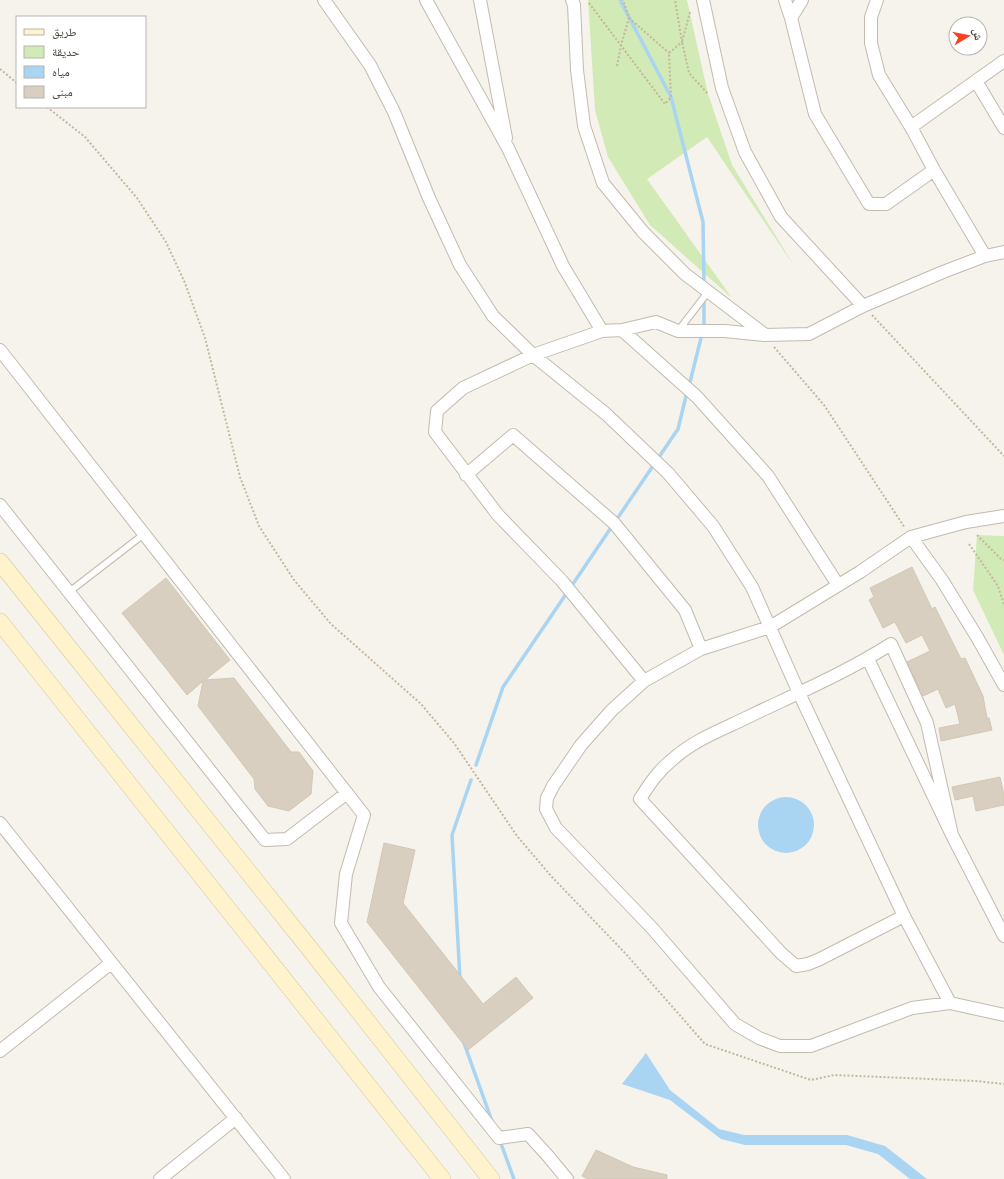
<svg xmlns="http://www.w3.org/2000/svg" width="1004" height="1179" font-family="'PT Sans Narrow','Noto Naskh Arabic',sans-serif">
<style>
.green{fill:#d2eab5}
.water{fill:#a9d4f2}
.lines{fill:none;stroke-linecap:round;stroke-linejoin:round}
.stream{stroke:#a9d4f2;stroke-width:3.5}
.building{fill:#d8cfc1;stroke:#d3c7b4}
.service-casing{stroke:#c2bbae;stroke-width:8}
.minor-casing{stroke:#c2bbae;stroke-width:14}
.secondary-casing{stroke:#d6c79b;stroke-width:18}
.path{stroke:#c4b79f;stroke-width:2;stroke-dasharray:2 2;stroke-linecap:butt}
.service{stroke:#fff;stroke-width:6}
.minor{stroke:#fff;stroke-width:12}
.secondary{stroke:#fff3cd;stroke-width:17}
</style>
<rect width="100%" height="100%" fill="#f6f3ec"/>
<path class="green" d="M 588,0 L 687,0 L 708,94 L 732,165 L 796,269 L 707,137 L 647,179 L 732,298 L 650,225 L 608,157 L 595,110 Z
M 977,535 L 1004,536 L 1004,655 L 973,590 Z"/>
<path class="water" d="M758 825a28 28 0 1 1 56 0a28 28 0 1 1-56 0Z
M 646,1053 L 670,1090 L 719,1129 L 744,1135 L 847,1135 L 885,1146 L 927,1179 L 910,1179 L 878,1154 L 846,1145 L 745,1145 L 721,1139 L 670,1100 L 622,1084 Z"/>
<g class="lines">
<path class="stream" d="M 620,0 L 671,97 L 703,222 L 704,284
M 704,298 L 704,328
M 689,386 L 702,334
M 476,765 L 503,687 L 678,429 L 687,392
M 460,979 L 452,835 L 471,780
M 464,1043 L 493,1124
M 500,1141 L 514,1179"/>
</g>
<path class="building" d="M 912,567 L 932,609 L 935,607 L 961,659 L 965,658 L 983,696 L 987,718 L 989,718 L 992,730 L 941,741 L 939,728 L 960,724 L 955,704 L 946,708 L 938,689 L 923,696 L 907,662 L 930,651 L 922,635 L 906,643 L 895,622 L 883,628 L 869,600 L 874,597 L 870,588 Z
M 166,578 L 230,660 L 205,680 L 234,678 L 291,752 L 299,752 L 313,771 L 311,794 L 289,811 L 268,806 L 255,789 L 254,779 L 198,706 L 203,681 L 187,695 L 122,613 Z
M 1000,777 L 1004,795 L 1004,805 L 976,811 L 973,796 L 955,800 L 952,787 Z
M 384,843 L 415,850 L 403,903 L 483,1004 L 516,977 L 533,998 L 468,1050 L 367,922 Z
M 596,1150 L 633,1167 L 667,1175 L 667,1179 L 588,1179 L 582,1176 Z"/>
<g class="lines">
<g class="service-casing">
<path id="service" d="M 678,331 L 708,292
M 69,592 L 144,534"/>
</g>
<g class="minor-casing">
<path id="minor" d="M 324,0 L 370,65 L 394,112 L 429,198 L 460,265 L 493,316 L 533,355 L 606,414 L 668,473 L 713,526 L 752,587 L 799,693 L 904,916 L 950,1003
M 426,0 L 508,148 L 563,266 L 602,331
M 480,0 L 506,138
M 572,0 L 574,5 L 577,70 L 584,126 L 603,183 L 643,232 L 685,274 L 764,334
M 703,0 L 722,88 L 745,152 L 781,217 L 863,306
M 785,0 L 791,18 L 815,114 L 869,204 L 886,204 L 934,170
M 877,0 L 871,17 L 871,43 L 879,75 L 911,127 L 934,170 L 985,256
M 791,18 L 802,0
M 976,81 L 1004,128
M 911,127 L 1004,61
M 622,330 L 697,397 L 768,476 L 838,585
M 0,350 L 364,815 L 346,874 L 341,923 L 379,987 L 499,1138 L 528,1134 L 548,1156 L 567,1179
M 466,475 L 513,435 L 614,523 L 685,610 L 701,649
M 0,505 L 265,840 L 287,839 L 347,793
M 911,537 L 966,522 L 1004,516
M 868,659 L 952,835 L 927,723 L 891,644 C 847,672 798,693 750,716 C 724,729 695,739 673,759 C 659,770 650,783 640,799 L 781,953 L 796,966 L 808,964 L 820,959 L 904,916
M 644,681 L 562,581 L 498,515 L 435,432 L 437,411 L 463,388 L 533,355 L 602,331 L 622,330 L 656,322 L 678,331 L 725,331 L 764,335 L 809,334 L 863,306 L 943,272 L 985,256 L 1004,252
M 1004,685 L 977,637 L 942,580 L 911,537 L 860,572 L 770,627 L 701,649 L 644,681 L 612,710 L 581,745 L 553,786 L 547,798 L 546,809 L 556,828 L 652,928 L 735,1024 L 759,1038 L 780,1046 L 811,1046 L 912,1008 L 950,1003 L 1004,1015
M 0,823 L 284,1179
M 952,835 L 1004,936
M 0,1051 L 111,963
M 160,1179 L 236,1118"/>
</g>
<g class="secondary-casing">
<path id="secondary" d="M 0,562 L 306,944 L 491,1179
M 0,622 L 442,1179"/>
</g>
<path class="path" d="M 589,3 L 665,104 L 671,97 L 669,53 L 682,42 L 675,0
M 690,12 L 682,42 L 689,73 L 708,94
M 629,18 L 669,53
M 617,66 L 621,45 L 629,18 L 623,0
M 0,69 L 17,83
M 47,107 L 85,137 L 137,198 L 166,242 L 185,283 L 205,338 L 240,477 L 259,526 L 294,580 L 331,624 L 421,704 L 454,743 L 517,836 L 552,877 L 626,954 L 705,1044 L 811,1080 L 834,1075 L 976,1081 L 1004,1084
M 872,315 L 1004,456
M 774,347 L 824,405 L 905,528
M 977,535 L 1001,559 L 1004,560
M 969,544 L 998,586 L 1004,605"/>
<use href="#service" class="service"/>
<use href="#minor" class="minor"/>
<use href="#secondary" class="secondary"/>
</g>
<rect x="16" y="16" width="130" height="92" fill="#ffffff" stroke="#b7b4b0"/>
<rect x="24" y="29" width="20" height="6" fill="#fff3cd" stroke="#b7b4b0"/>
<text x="52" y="36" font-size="12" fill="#4b4439">طريق</text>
<rect x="24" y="46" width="20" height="12" fill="#d2eab5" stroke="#b7b4b0"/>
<text x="52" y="56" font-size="12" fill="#4b4439">حديقة</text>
<rect x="24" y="66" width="20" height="12" fill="#a9d4f2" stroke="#b7b4b0"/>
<text x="52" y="76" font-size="12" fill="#4b4439">مياه</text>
<rect x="24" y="86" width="20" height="12" fill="#d8cfc1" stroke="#b7b4b0"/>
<text x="52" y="96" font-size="12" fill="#4b4439">مبنى</text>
<g transform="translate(968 36) rotate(80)"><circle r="19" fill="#ffffff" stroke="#b7b4b0"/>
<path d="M0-3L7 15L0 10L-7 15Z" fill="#fc3f1d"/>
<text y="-6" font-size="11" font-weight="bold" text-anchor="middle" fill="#4b4439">ش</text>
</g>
</svg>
